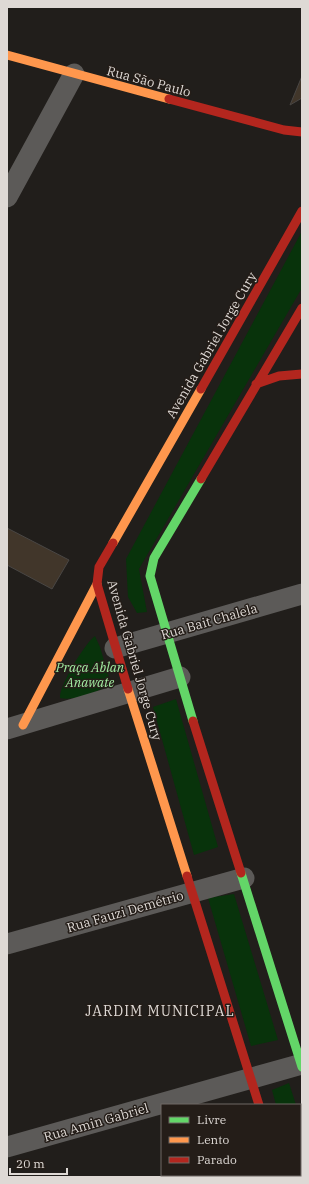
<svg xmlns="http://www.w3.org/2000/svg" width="309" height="1184" font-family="'IBM Plex Serif',serif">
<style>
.green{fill:#08330b}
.building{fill:#41362a;stroke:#494644}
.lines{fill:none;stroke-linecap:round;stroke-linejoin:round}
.street{stroke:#5c5a58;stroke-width:21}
.fast{stroke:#63d668;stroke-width:9}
.slow{stroke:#ff974d;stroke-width:9}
.jam{stroke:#b3261e;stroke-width:9}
.labels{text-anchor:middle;stroke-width:3;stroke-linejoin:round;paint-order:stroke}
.street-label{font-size:13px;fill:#ded9d5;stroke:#241d18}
.park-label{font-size:13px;font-style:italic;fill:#a3eea3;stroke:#241d18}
.neighbourhood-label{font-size:14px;letter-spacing:1px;fill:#ded9d5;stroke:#241d18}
</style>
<rect width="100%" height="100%" fill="#211e1b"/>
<path class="green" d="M 302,231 L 302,288 L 139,569 L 147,612 L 137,613 L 128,597 L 126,559 Z
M 95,636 L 100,647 L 110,681 C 102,693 74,701 60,698 C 59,686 85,643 95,636 Z
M 176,699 L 218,847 L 194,855 L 153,707 Z
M 234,894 L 278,1040 L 251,1046 L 208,898 Z
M 289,1083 L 296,1105 L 276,1105 L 272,1090 Z
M 300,1118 L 302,1125 L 302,1177 L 295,1177 L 295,1175 L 300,1175 Z"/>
<path class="building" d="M 302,76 L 302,98 L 290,105 Z
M 7,528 L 69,560 L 52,589 L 7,565 Z"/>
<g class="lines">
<path class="street" d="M 7,197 L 74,74
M 115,648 L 302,594
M 7,729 L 180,677
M 7,944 L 244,878
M 7,1147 L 302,1064"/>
<path class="fast" d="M 193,721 L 150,576 L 154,558 L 201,479
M 241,873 L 302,1067"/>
<path class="slow" d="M 7,55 L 169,99
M 113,543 L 201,389
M 128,689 L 187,876
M 23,725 L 97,584
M 280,1175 L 280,1177"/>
<path class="jam" d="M 169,99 L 284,130 L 302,132
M 256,384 L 279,376 L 302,374
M 201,389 L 302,211
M 201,479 L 302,308
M 113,543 L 99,567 L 97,584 L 128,689
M 193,721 L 241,873
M 187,876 L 259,1105"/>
</g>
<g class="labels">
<g class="street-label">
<text transform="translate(149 81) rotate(15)" y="5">Rua São Paulo</text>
<text transform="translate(211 345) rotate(-60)" y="5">Avenida Gabriel Jorge Cury</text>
<text transform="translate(209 621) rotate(-16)" y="5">Rua Bait Chalela</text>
<text transform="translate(135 660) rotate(74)" y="5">Avenida Gabriel Jorge Cury</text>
<text transform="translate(125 911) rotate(-16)" y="5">Rua Fauzi Demétrio</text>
<text transform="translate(96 1122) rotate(-16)" y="5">Rua Amin Gabriel</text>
</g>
<g class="park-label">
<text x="90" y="672">Praça Ablan<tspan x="90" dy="15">Anawate</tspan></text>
</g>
<g class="neighbourhood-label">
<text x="160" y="1016">JARDIM MUNICIPAL</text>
</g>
</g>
<rect width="309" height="1184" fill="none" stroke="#ded9d5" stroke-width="16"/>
<rect x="161" y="1104" width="140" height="72" fill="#241d18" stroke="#6e6864"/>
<rect x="169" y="1117" width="20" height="6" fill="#63d668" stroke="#6e6864"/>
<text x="197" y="1124" font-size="12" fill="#ded9d5">Livre</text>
<rect x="169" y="1137" width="20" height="6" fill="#ff974d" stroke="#6e6864"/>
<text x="197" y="1144" font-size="12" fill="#ded9d5">Lento</text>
<rect x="169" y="1157" width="20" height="6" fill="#b3261e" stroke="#6e6864"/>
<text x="197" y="1164" font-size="12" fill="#ded9d5">Parado</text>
<path d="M10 1168v6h57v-6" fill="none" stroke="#ded9d5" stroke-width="2"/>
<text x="16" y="1168" font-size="12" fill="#ded9d5" stroke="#241d18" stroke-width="3" paint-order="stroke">20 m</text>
</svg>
